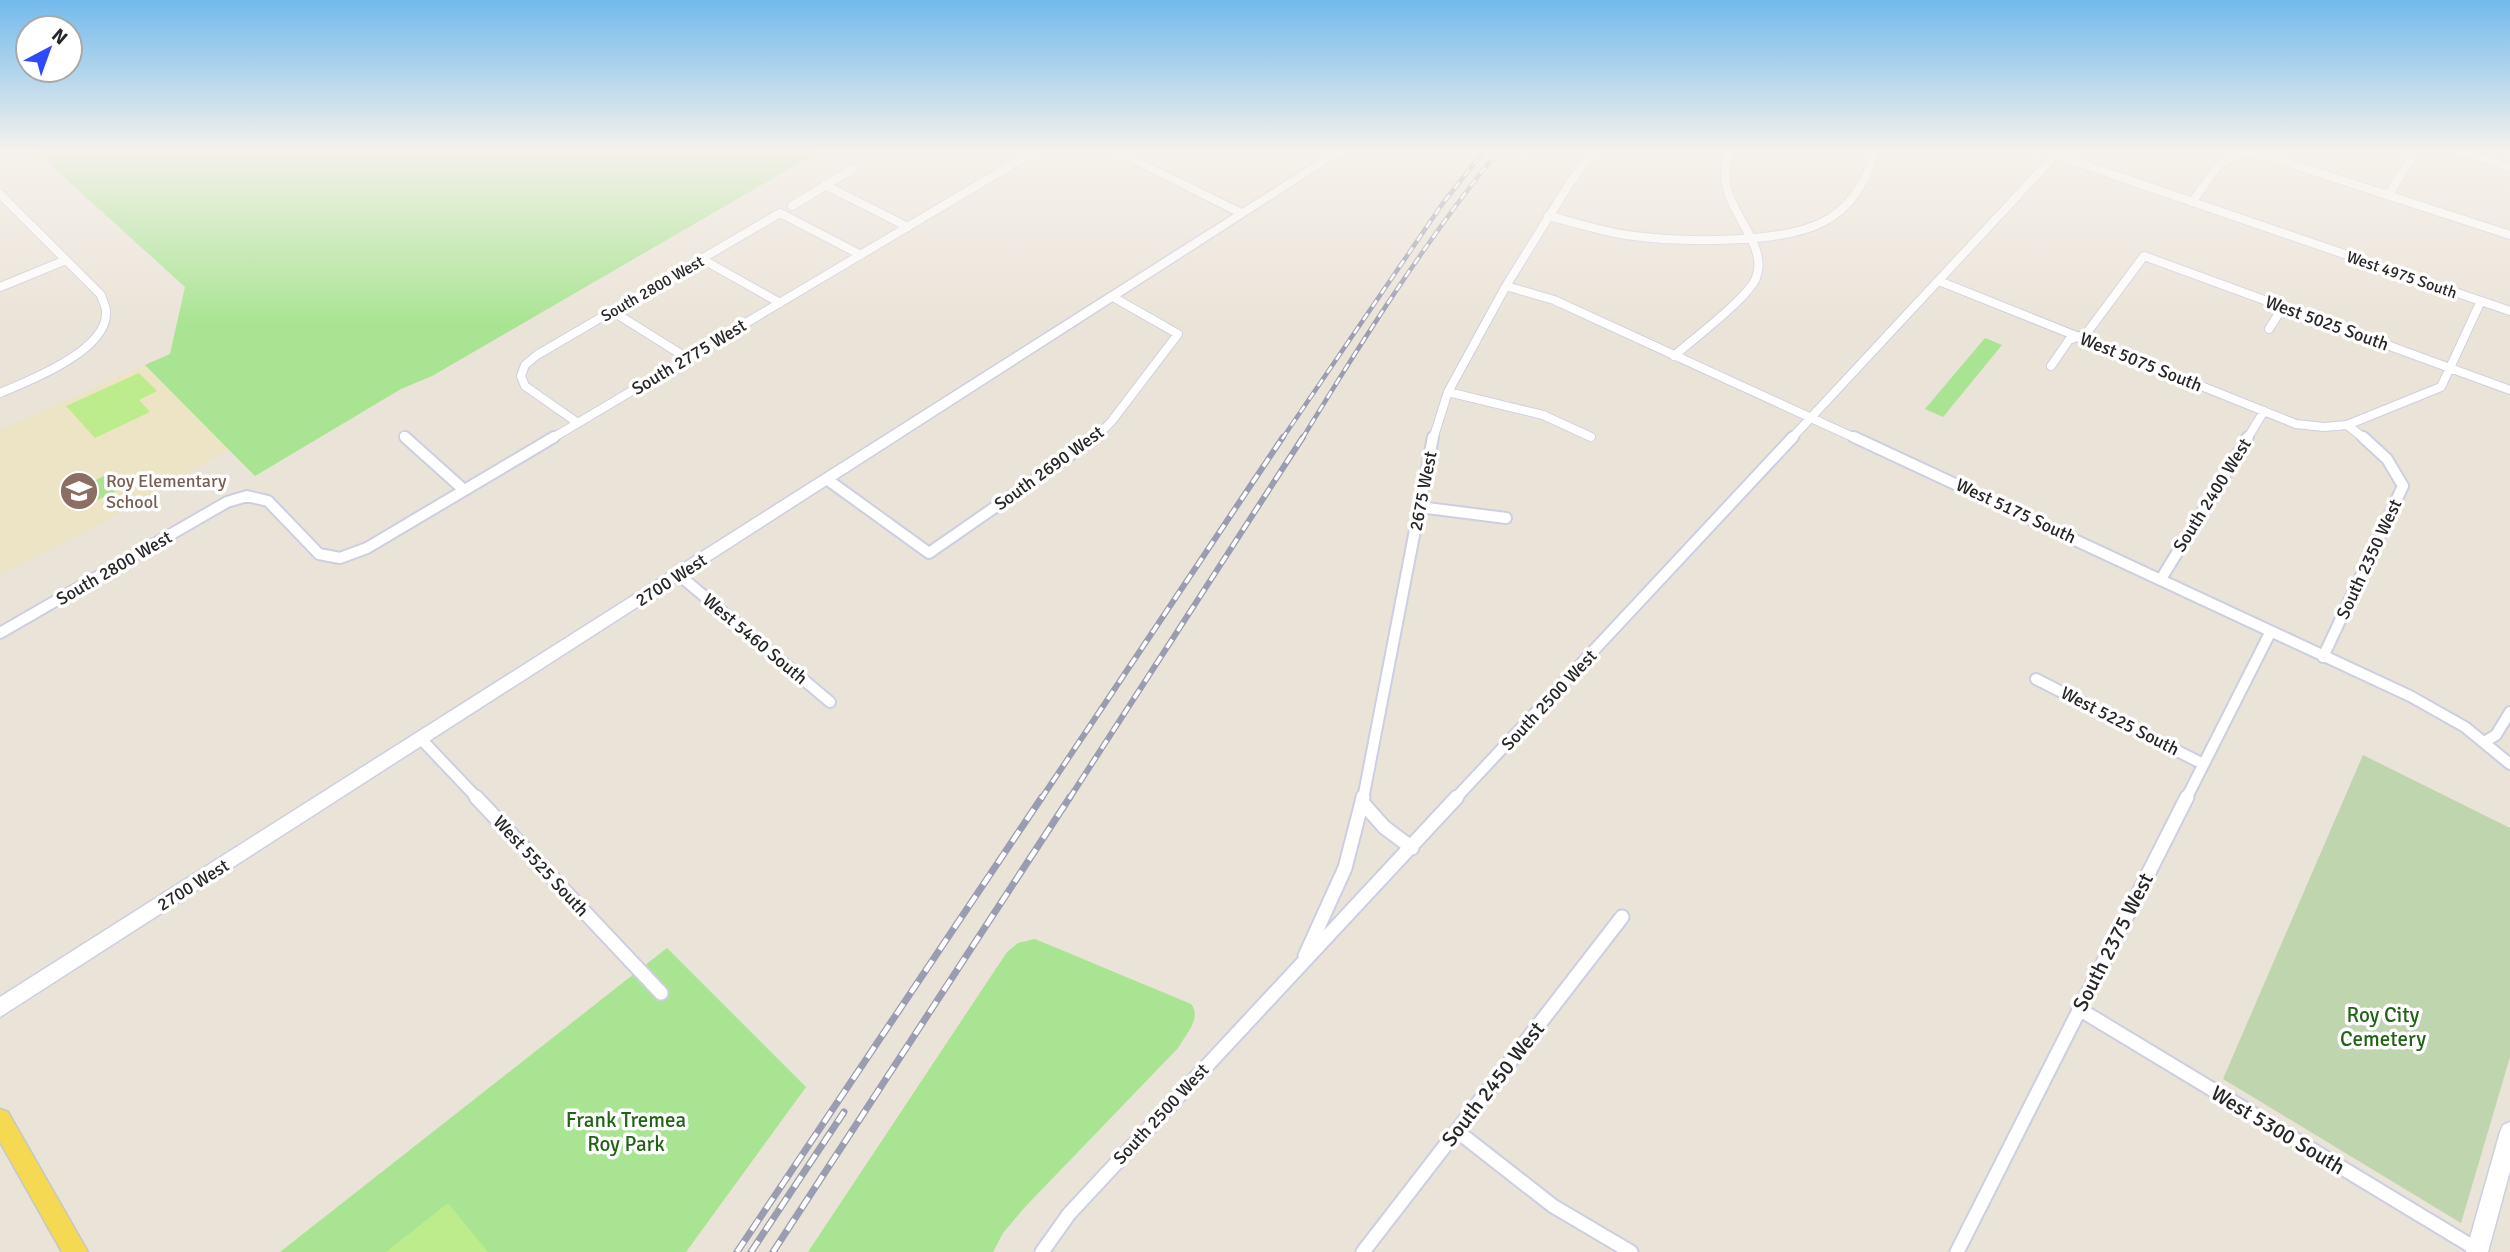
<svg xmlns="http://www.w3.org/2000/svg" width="2510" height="1252" font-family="Signika,sans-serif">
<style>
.education{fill:#ede3c5}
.green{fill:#a8e491}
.cemetery{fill:#bed5ae}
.pitch{fill:#bdec8c}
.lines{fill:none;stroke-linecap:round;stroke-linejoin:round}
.street-far2-casing{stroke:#cccfe1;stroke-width:10}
.street-far1-casing{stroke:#cccfe1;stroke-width:14}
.street-casing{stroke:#cccfe1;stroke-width:17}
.secondary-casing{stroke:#cccfe1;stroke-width:3}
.primary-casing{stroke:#c7c7c7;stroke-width:3}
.street-far2{stroke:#fff;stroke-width:8}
.street-far1{stroke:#fff;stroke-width:10}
.street{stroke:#fff;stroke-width:13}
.secondary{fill:#fff;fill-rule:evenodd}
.primary{fill:#f5d952;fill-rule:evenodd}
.rail-far2-casing{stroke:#9a9cb2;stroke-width:4.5}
.rail-far1-casing{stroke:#9a9cb2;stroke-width:6}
.rail-casing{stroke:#9a9cb2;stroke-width:7}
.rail-far2{stroke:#fff;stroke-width:2.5;stroke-dasharray:8;stroke-linecap:butt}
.rail-far1{stroke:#fff;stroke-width:3.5;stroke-dasharray:10;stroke-linecap:butt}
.rail{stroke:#fff;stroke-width:4.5;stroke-dasharray:13;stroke-linecap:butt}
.labels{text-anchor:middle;stroke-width:7;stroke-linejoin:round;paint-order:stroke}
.far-street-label{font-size:16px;fill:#272727;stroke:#fff}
.street-label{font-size:18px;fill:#272727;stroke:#fff}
.education-label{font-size:18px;fill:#785e54;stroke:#fff;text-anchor:start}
.near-street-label{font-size:21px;fill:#272727;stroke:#fff}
.near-park-label{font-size:21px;fill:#226416;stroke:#fff}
</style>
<rect width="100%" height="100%" fill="#eae3d7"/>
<path class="education" d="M 145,365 L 228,450 L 88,531 L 0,575 L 0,430 Z"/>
<path class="green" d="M 820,151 L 432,376 L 401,389 L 255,476 L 145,365 L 170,354 L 185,287 L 35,151 Z
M 1985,338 L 2002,345 L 1943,417 L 1925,409 Z
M 104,476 L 116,491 L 79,509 L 67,494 Z
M 1035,939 L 1191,1004 C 1202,1018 1186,1034 1178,1048 L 1025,1207 L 1003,1233 L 993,1252 L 808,1252 L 1007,952 L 1018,943 Z
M 667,948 L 806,1087 L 686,1252 L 280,1252 Z"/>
<path class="cemetery" d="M 2363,755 L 2510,828 L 2510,1057 L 2461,1223 L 2223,1079 Z"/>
<path class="pitch" d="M 139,373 L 157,391 L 139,400 L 150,412 L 95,438 L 66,406 Z
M 448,1203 L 488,1252 L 386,1252 Z"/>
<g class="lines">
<g class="street-far2-casing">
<path id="street-far2" d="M 2243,151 L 2280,160 L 2510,235
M 2460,151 L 2510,167
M 2056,155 L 2510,311
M 825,185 L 908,227
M 0,194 L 101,295 C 102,300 106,306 106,311 C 109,350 29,381 0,393
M 2388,195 L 2416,151
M 2192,202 L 2219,165 L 2241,151
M 792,206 L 854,168
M 1548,216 C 1574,222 1600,231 1626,235 C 1675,242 1779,245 1823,222 C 1851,208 1867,180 1875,151
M 702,259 L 780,303
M 1939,281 L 2296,424 L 2324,427 L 2347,425 L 2441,387 L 2481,301
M 1506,286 L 1554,300 L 1857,439
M 0,287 L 66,260
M 612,311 L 687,358
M 2269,329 L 2283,307
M 1674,356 C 1692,340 1748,298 1756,278 C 1768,248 1733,217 1727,188 C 1724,175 1726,164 1729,151
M 2051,366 L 2069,340 L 2086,334 L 2144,256 L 2510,390
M 1448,392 L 1543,415 L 1591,437
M 578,423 L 525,386 L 521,376 L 525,365 L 537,355 L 780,213 L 861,255
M 2347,425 L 2365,439
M 404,436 L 407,439
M 551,439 L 1035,151
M 1094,439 L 1111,422 L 1178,334 L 1113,297
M 1433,439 L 1448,392 L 1506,286 L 1571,181 L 1595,151
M 1791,439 L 2059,151
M 2247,439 L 2264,411"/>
</g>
<g class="street-far1-casing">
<path id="street-far1" d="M 405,437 L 464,490
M 1854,437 L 2410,696 L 2465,727 L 2510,764
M 828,480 L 929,553 L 1096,437
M 1419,507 L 1506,518
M 679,575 L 830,702
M 2161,579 L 2248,437
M 0,633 L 227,502 L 247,496 L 268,501 L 319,554 L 340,558 L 367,548 L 554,437
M 2323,657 L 2403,486 L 2387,459 L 2363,437
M 2036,679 L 2203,764
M 422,740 L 478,799
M 2486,741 L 2496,735 L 2510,712
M 1363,799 L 1433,437
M 1455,799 L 1793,437
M 2186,799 L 2270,633"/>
</g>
<g class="street-casing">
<path id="street" d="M 476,797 L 661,993
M 1363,797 L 1362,802 L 1384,827 L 1412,848
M 1305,956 L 1345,868 L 1362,802
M 2079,1009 L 2478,1250
M 1457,1131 L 1553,1206 L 1631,1252
M 1042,1252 L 1069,1214 L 1457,797
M 1363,1252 L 1622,917
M 1957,1252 L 2187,797"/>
</g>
<g class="secondary-casing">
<path id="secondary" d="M 1109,151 L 1124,151 L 1242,209 L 1333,151 L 1346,151 L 0,1017 L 0,997 L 1234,214 Z
M 2510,1122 L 2510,1171 L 2488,1252 L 2466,1252 L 2500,1132 L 2503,1125 Z"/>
</g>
<g class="primary-casing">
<path id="primary" d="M 0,1109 L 8,1112 L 88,1252 L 62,1252 L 0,1142 Z"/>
</g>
<use href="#street-far2" class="street-far2"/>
<use href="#street-far1" class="street-far1"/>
<use href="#street" class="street"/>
<use href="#secondary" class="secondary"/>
<use href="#primary" class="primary"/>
<g class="rail-far2-casing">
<path id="rail-far2" d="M 1282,439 L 1443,203 L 1484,151
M 1302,439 C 1363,339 1425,242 1498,151"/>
</g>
<g class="rail-far1-casing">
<path id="rail-far1" d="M 1041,799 L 1283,437
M 1069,799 L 1303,437"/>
</g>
<g class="rail-casing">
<path id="rail" d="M 737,1252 L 1042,797
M 751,1252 L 844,1112
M 773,1252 L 1070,797"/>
</g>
<use href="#rail-far2" class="rail-far2"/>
<use href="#rail-far1" class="rail-far1"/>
<use href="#rail" class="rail"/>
</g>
<linearGradient id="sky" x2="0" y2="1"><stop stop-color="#73baec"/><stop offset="0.46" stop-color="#f6f2ed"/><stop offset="1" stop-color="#f6f2ed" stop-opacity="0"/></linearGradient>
<rect width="2510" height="327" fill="url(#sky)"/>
<defs>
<g id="school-disc" transform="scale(2.0125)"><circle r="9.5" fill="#8d6e63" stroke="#fff"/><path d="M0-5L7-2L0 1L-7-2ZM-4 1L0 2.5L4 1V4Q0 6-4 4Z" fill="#fff"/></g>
</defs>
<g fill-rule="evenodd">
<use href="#school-disc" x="79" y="491"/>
</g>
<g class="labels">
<g class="far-street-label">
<text transform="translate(2402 274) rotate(19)" y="6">West 4975 South</text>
<text transform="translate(652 288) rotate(-30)" y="6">South 2800 West</text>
</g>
<g class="street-label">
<text transform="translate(2327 323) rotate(20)" y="6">West 5025 South</text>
<text transform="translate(689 357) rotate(-31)" y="6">South 2775 West</text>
<text transform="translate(2141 362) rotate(22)" y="6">West 5075 South</text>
<text transform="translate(1049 468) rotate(-36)" y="6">South 2690 West</text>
<text transform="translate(1423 491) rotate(-79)" y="6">2675 West</text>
<text transform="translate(2212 495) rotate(-58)" y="6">South 2400 West</text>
<text transform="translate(2016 511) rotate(25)" y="6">West 5175 South</text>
<text transform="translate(2369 559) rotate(-65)" y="6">South 2350 West</text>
<text transform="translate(114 568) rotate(-30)" y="6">South 2800 West</text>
<text transform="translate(671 580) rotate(-33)" y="6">2700 West</text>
<text transform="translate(755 639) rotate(40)" y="6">West 5460 South</text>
<text transform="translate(1549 700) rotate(-47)" y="6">South 2500 West</text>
<text transform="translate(2120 721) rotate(27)" y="6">West 5225 South</text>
<text transform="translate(541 866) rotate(47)" y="6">West 5525 South</text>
<text transform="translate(193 885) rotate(-32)" y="6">2700 West</text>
<text transform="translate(1161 1114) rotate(-47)" y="6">South 2500 West</text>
</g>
<g class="education-label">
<text x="106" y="487">Roy Elementary<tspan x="106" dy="21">School</tspan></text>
</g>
<g class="near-street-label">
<text transform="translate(2113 942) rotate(-63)" y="7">South 2375 West</text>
<text transform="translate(1493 1084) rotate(-52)" y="7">South 2450 West</text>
<text transform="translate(2278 1130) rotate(31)" y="7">West 5300 South</text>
</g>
<g class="near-park-label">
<text x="2383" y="1022">Roy City<tspan x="2383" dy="24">Cemetery</tspan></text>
<text x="626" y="1127">Frank Tremea<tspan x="626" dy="24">Roy Park</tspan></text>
</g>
</g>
<g transform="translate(49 49) rotate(41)"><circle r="33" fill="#ffffff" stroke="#a9a9a9" stroke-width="2"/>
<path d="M0-5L12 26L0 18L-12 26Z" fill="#2f49ff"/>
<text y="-10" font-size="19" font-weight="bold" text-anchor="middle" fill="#272727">N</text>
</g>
</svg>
